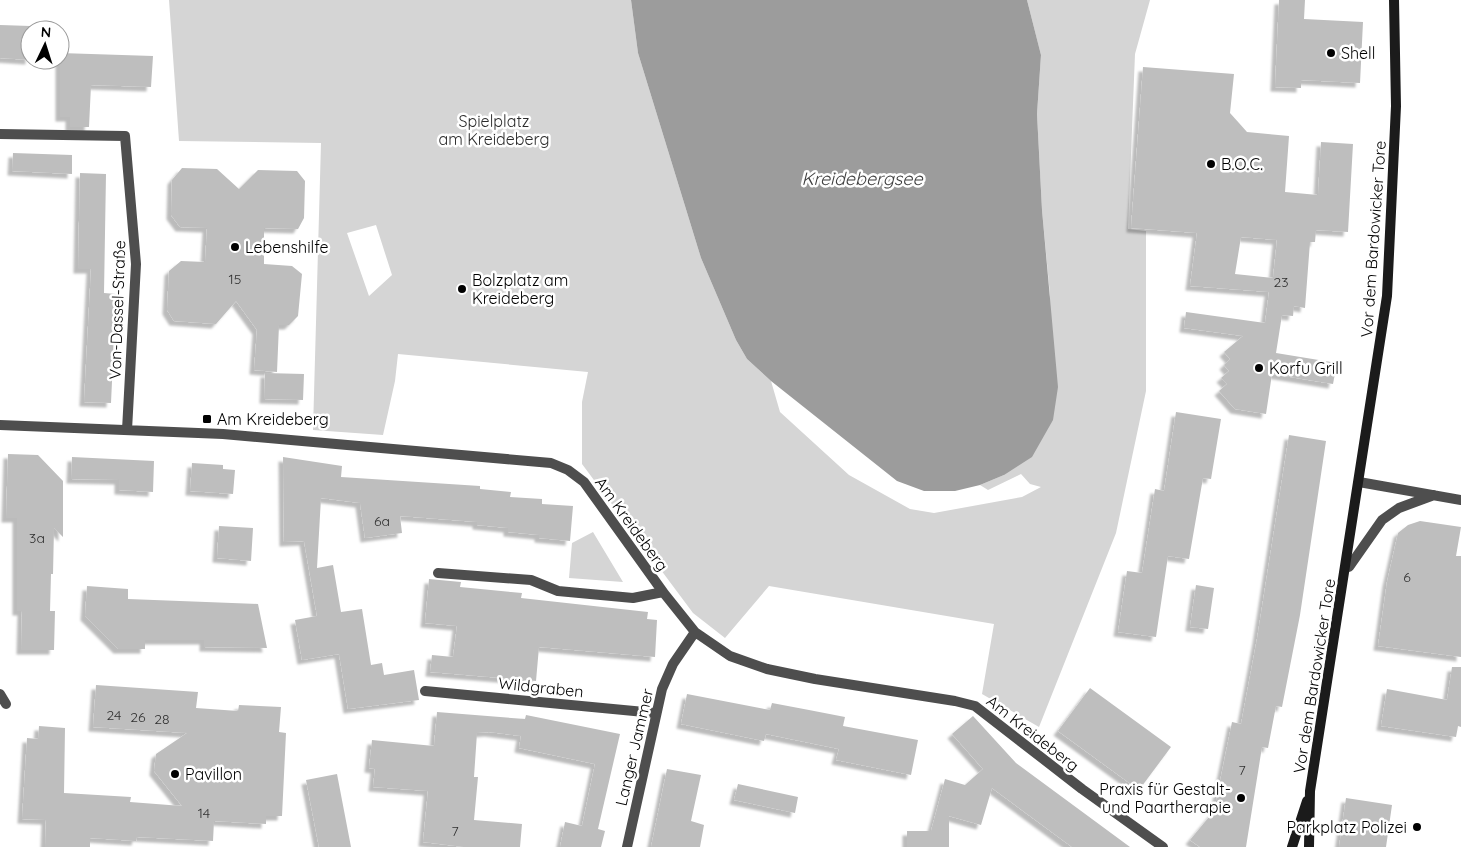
<svg xmlns="http://www.w3.org/2000/svg" width="1461" height="847" font-family="Quicksand,sans-serif">
<style>
.green{fill:#d5d5d5;fill-rule:evenodd}
.water{fill:#9c9c9c}
.building{fill:#bebebe;fill-rule:evenodd;filter:url(#shadow)}
.lines{fill:none;stroke-linecap:round;stroke-linejoin:round}
.minor{stroke:#4e4e4e;stroke-width:10}
.tertiary{stroke:#4e4e4e;stroke-width:10}
.secondary{stroke:#1b1b1b;stroke-width:10}
.poi-dot{fill:#000;stroke:#fff;stroke-width:2}
.labels{text-anchor:middle;stroke-width:5;stroke-linejoin:round;paint-order:stroke}
.number-label{font-size:14px;fill:#303030}
.poi-label{font-size:16px;fill:#000;stroke:#fff;text-anchor:start}
.park-label{font-size:16px;fill:#2c2c2c;stroke:#fff}
.street-label{font-size:16px;fill:#000;stroke:#fff}
.water-label{font-size:18px;font-style:italic;fill:#3d3d3d;stroke:#fff}
</style>
<defs>
<filter id="shadow"><feDropShadow dx="-4.5" dy="4.5" stdDeviation="1" flood-color="#0004"/></filter>
</defs>
<rect width="100%" height="100%" fill="#fff"/>
<path class="green" d="M 169,0 L 631,0 L 638,53 L 701,258 L 736,340 L 747,359 L 771,381 L 780,412 L 849,475 L 910,509 L 934,513 L 1022,497 L 1041,487 L 1030,484 L 1021,474 L 988,490 L 980,485 L 1004,475 L 1050,295 L 1042,210 L 1037,114 L 1041,55 L 1027,0 L 1150,0 L 1135,54 L 1128,229 L 1146,231 L 1146,391 L 1116,533 L 1039,727 L 982,694 L 994,624 L 769,586 L 725,638 L 693,613 L 582,464 L 582,402 L 588,372 L 398,354 L 395,381 L 383,435 L 313,430 L 321,143 L 179,141 ZM 376,225 L 392,275 L 369,296 L 347,233 Z
M 593,532 L 623,582 L 569,578 L 572,543 Z"/>
<path class="water" d="M 631,0 L 1027,0 L 1041,55 L 1037,114 L 1042,210 L 1058,387 L 1053,420 L 1032,457 L 1004,475 L 980,485 L 955,491 L 924,491 L 897,481 L 771,381 L 747,359 L 736,340 L 701,258 L 638,53 Z"/>
<path class="building" d="M 1279,0 L 1305,0 L 1304,19 L 1363,22 L 1360,83 L 1301,80 L 1301,88 L 1275,87 Z
M 0,25 L 61,27 L 60,53 L 153,56 L 151,87 L 91,85 L 89,127 L 70,127 L 70,117 L 60,117 L 60,30 L 30,30 L 30,60 L 0,58 Z
M 1143,67 L 1234,74 L 1230,113 L 1239,123 L 1247,132 L 1289,136 L 1285,192 L 1318,195 L 1321,142 L 1353,144 L 1348,232 L 1316,230 L 1315,242 L 1310,242 L 1305,308 L 1294,306 L 1293,316 L 1282,315 L 1276,353 L 1337,363 L 1333,384 L 1272,374 L 1266,414 L 1235,409 L 1219,391 L 1227,384 L 1221,378 L 1229,371 L 1224,365 L 1230,359 L 1224,352 L 1243,336 L 1184,328 L 1186,312 L 1265,323 L 1269,292 L 1190,286 L 1197,233 L 1131,228 ZM 1241,237 L 1277,240 L 1273,278 L 1235,274 Z
M 13,153 L 72,155 L 72,174 L 12,171 Z
M 182,168 L 217,169 L 239,189 L 258,170 L 297,171 L 305,181 L 304,218 L 298,229 L 264,228 L 264,264 L 292,266 L 302,274 L 298,316 L 289,325 L 279,325 L 277,372 L 254,370 L 257,330 L 236,301 L 216,324 L 174,321 L 167,310 L 169,271 L 181,261 L 205,262 L 207,228 L 180,227 L 171,215 L 172,180 Z
M 80,173 L 106,174 L 104,293 L 116,294 L 111,403 L 84,402 L 91,269 L 78,269 Z
M 265,373 L 304,374 L 303,400 L 264,399 Z
M 1176,412 L 1221,419 L 1211,479 L 1203,478 L 1189,559 L 1168,556 L 1156,637 L 1118,632 L 1127,571 L 1142,573 L 1155,489 L 1164,491 Z
M 1289,435 L 1326,441 L 1300,615 L 1282,707 L 1276,706 L 1268,748 L 1262,747 L 1246,847 L 1200,847 L 1190,840 L 1214,811 L 1232,722 L 1241,724 L 1257,639 Z
M 8,454 L 38,455 L 63,481 L 63,537 L 54,528 L 53,574 L 51,574 L 50,611 L 55,611 L 54,650 L 21,650 L 22,611 L 17,611 L 17,518 L 6,518 Z
M 72,457 L 154,461 L 153,492 L 119,490 L 119,480 L 71,479 Z
M 283,457 L 342,466 L 341,477 L 480,486 L 480,489 L 511,492 L 510,497 L 542,499 L 542,504 L 573,506 L 570,541 L 539,538 L 539,535 L 508,532 L 508,528 L 477,525 L 477,522 L 400,516 L 402,533 L 365,538 L 360,503 L 321,498 L 317,568 L 333,565 L 341,612 L 362,609 L 371,665 L 382,663 L 384,675 L 414,670 L 419,700 L 348,709 L 339,654 L 302,660 L 295,620 L 317,616 L 304,541 L 284,542 Z
M 192,463 L 223,465 L 223,469 L 235,470 L 233,494 L 190,491 Z
M 1420,521 L 1461,527 L 1456,556 L 1461,556 L 1461,657 L 1378,646 L 1387,582 L 1398,533 L 1408,525 Z
M 219,526 L 253,528 L 251,561 L 217,558 Z
M 429,579 L 461,582 L 460,587 L 522,593 L 521,598 L 648,612 L 647,619 L 657,620 L 655,657 L 539,647 L 536,681 L 430,672 L 432,655 L 453,657 L 457,626 L 425,623 Z
M 1196,585 L 1214,588 L 1208,629 L 1190,627 Z
M 87,586 L 128,589 L 128,599 L 258,604 L 267,648 L 204,647 L 204,640 L 145,640 L 145,649 L 118,649 L 85,616 Z
M 1452,667 L 1461,667 L 1461,727 L 1458,726 L 1456,737 L 1381,726 L 1387,689 L 1447,700 Z
M 96,685 L 198,692 L 196,708 L 238,711 L 239,705 L 281,707 L 279,732 L 286,733 L 282,816 L 266,816 L 266,824 L 214,821 L 213,841 L 137,837 L 136,841 L 90,838 L 90,847 L 45,847 L 46,820 L 22,819 L 27,738 L 38,739 L 39,726 L 65,728 L 64,793 L 131,797 L 130,802 L 182,806 L 154,771 L 156,754 L 187,733 L 93,727 Z
M 1090,688 L 1171,747 L 1139,790 L 1058,731 Z
M 687,694 L 770,710 L 772,703 L 809,710 L 845,717 L 843,726 L 918,740 L 911,775 L 836,760 L 839,749 L 766,734 L 764,741 L 681,724 Z
M 437,712 L 525,719 L 526,715 L 620,734 L 598,829 L 605,831 L 601,847 L 560,847 L 565,822 L 582,826 L 595,764 L 519,748 L 521,736 L 489,732 L 477,733 L 474,777 L 478,777 L 474,820 L 522,824 L 520,847 L 464,847 L 423,842 L 428,791 L 373,787 L 375,769 L 369,768 L 372,740 L 434,746 Z
M 973,716 L 1016,763 L 1130,847 L 1072,847 L 992,788 L 981,825 L 949,816 L 949,847 L 907,847 L 907,831 L 931,831 L 945,779 L 965,785 L 983,769 L 952,734 Z
M 667,769 L 701,775 L 691,821 L 704,825 L 700,847 L 651,847 Z
M 337,774 L 351,847 L 319,847 L 306,780 Z
M 738,784 L 798,797 L 795,813 L 734,800 Z
M 1346,798 L 1392,805 L 1386,847 L 1339,847 Z"/>
<g class="lines">
<path class="minor" d="M 0,134 L 125,136 L 136,264 L 127,430
M 0,425 L 223,434 L 551,463 L 568,470 L 584,482 L 663,592 L 695,632 L 730,656 L 767,669 L 815,679 L 955,701 L 975,706 L 1082,789 L 1163,847
M 438,573 L 531,580 L 558,591 L 633,598 L 663,592
M 425,691 L 655,713
M 0,694 L 6,704
M 627,847 L 662,689 L 673,664 L 695,632"/>
<path class="tertiary" d="M 1359,482 L 1461,500
M 1346,567 L 1349,567 L 1382,520 L 1399,508 L 1434,495"/>
<path class="secondary" d="M 1292,847 L 1307,801
M 1309,847 L 1310,791 L 1387,296 L 1396,106 L 1394,0"/>
</g>
<g class="poi-dot">
<circle cx="1331" cy="53" r="5"/>
<circle cx="1211" cy="164" r="5"/>
<circle cx="235" cy="247" r="5"/>
<circle cx="462" cy="289" r="5"/>
<circle cx="1259" cy="368" r="5"/>
<rect x="202" y="414" width="10" height="10" rx="2.5"/>
<circle cx="175" cy="774" r="5"/>
<circle cx="1241" cy="798" r="5"/>
<circle cx="1417" cy="827" r="5"/>
</g>
<g class="labels">
<g class="number-label">
<text x="235" y="284">15</text>
<text x="1281" y="287">23</text>
<text x="382" y="526">6a</text>
<text x="37" y="543">3a</text>
<text x="1407" y="582">6</text>
<text x="114" y="720">24</text>
<text x="138" y="722">26</text>
<text x="162" y="724">28</text>
<text x="1242" y="775">7</text>
<text x="204" y="818">14</text>
<text x="455" y="836">7</text>
</g>
<g class="poi-label">
<text x="1341" y="59">Shell</text>
<text x="1221" y="170">B.O.C.</text>
<text x="245" y="253">Lebenshilfe</text>
<text x="472" y="286">Bolzplatz am<tspan x="472" dy="18">Kreideberg</tspan></text>
<text x="1269" y="374">Korfu Grill</text>
<text x="217" y="425">Am Kreideberg</text>
<text x="185" y="780">Pavillon</text>
<text x="1231" y="795" text-anchor="end">Praxis für Gestalt-<tspan x="1231" dy="18">und Paartherapie</tspan></text>
<text x="1407" y="833" text-anchor="end">Parkplatz Polizei</text>
</g>
<g class="park-label">
<text x="494" y="127">Spielplatz<tspan x="494" dy="18">am Kreideberg</tspan></text>
</g>
<g class="street-label">
<text transform="translate(1373 239) rotate(-86)" y="6">Vor dem Bardowicker Tore</text>
<text transform="translate(117 310) rotate(-88)" y="6">Von-Dassel-Straße</text>
<text transform="translate(632 524) rotate(54)" y="6">Am Kreideberg</text>
<text transform="translate(1314 676) rotate(-81)" y="6">Vor dem Bardowicker Tore</text>
<text transform="translate(541 687) rotate(6)" y="6">Wildgraben</text>
<text transform="translate(1033 733) rotate(38)" y="6">Am Kreideberg</text>
<text transform="translate(634 747) rotate(-77)" y="6">Langer Jammer</text>
</g>
<g class="water-label">
<text x="862" y="185">Kreidebergsee</text>
</g>
</g>
<g transform="translate(45 45) rotate(4)"><circle r="24" fill="#ffffff" stroke="#999999"/>
<path d="M0-4L9 19L0 12L-9 19Z" fill="#000000"/>
<text y="-8" font-size="14" font-weight="bold" text-anchor="middle" fill="#000000">N</text>
</g>
</svg>
